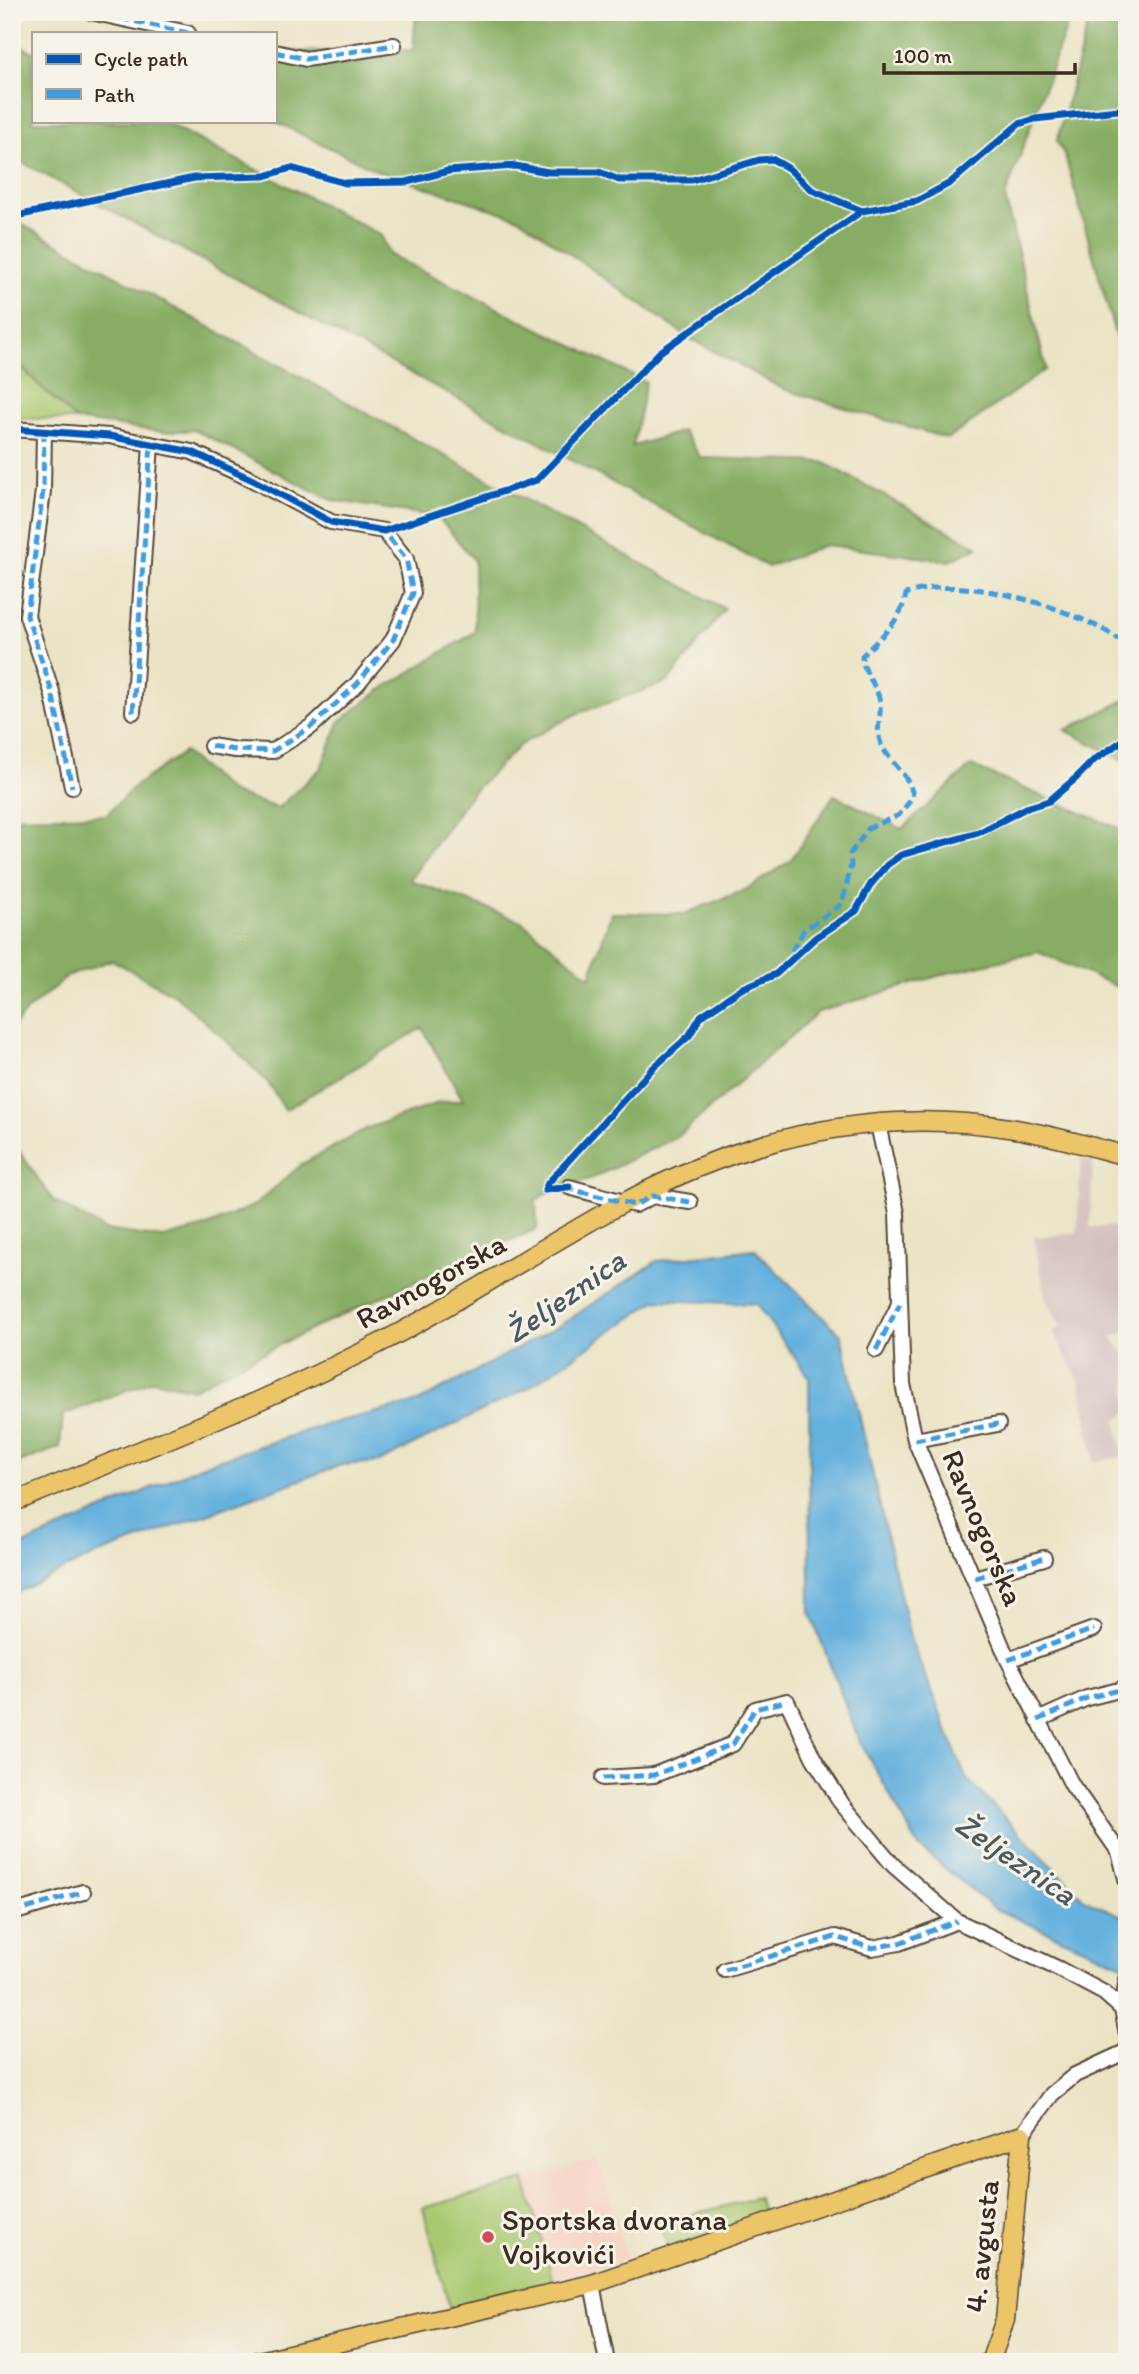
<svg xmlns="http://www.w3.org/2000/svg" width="1139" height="2374" font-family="Itim,sans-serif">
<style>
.built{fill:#f5d2c2}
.industrial{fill:#d1bfbd}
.green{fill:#a8c971;stroke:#727a48;stroke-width:2}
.forest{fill:#86ad63;stroke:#606c40;stroke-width:2}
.water{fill:#65b1de;stroke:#506e7e;stroke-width:2}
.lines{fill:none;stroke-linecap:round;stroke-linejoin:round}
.minor-casing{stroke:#554637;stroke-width:18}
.major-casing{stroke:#554637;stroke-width:21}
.minor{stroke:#fff;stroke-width:14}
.major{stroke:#ecc569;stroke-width:18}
.quiet{stroke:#3f9ce0;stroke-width:5;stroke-dasharray:10 5;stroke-linecap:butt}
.cycleway-casing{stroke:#f7f3e8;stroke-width:11}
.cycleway{stroke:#0057b8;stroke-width:7}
.poi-dot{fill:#d1495b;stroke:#f7f3e8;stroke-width:2.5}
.labels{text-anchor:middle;stroke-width:6;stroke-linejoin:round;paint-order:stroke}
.street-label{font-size:30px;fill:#3b2a1e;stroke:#f7f3e8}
.poi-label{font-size:30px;fill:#3b2a1e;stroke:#f7f3e8;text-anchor:start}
.water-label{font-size:32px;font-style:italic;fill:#4a5961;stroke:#f7f3e8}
</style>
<rect width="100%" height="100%" fill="#f7f3e8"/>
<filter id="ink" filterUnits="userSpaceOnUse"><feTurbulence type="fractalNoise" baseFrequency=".0143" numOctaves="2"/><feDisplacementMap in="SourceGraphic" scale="14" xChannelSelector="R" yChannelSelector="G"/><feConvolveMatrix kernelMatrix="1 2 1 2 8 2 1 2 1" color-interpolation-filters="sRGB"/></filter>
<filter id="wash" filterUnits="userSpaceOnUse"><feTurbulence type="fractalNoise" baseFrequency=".00686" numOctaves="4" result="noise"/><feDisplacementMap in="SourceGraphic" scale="28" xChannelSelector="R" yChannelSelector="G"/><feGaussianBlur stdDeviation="1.57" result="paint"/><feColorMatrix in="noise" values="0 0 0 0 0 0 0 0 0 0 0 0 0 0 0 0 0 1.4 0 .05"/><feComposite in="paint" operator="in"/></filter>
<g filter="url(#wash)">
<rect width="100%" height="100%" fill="#eae3c4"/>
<path class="built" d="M 599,2159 L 627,2258 L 553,2280 L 525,2180 Z"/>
<path class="industrial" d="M 1081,1159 L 1093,1162 L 1090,1227 L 1125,1226 L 1127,1233 L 1127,1331 L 1112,1337 L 1127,1356 L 1127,1412 L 1116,1420 L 1124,1457 L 1094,1462 L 1080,1383 L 1053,1332 L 1061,1326 L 1046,1299 L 1034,1237 L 1077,1233 Z"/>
<path class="green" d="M 12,359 L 14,361 L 76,420 L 12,418 Z
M 525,2180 L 553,2280 L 450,2309 L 423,2208 Z
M 758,2198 L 766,2217 L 668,2249 L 660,2222 Z"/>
<path class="forest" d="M 416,12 L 1072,12 L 1005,197 L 1046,369 L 948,439 L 783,389 L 689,338 L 519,218 L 380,172 L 274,121 L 275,52 L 413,50 Z
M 1091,12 L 1127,12 L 1127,337 L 1118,344 L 1065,156 L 1057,141 Z
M 12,41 L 33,52 L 33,121 L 163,121 L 381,235 L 390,255 L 646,382 L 633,446 L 683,431 L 701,458 L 823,462 L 978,547 L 950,561 L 825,545 L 768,567 L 12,157 Z
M 12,219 L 725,609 L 668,682 L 576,714 L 520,745 L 470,795 L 410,880 L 521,921 L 590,977 L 611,913 L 684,914 L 745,890 L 790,861 L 834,795 L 902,829 L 971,766 L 1127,832 L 1127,991 L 1038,952 L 948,973 L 818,1012 L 679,1136 L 593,1178 L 557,1188 L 536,1200 L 537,1229 C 420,1279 305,1329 193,1389 L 153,1380 L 63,1415 L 60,1447 L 12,1466 L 12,1141 L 53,1200 L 105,1230 L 163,1238 L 205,1227 L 255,1205 L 302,1164 L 368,1128 L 441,1102 L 463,1100 L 422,1028 L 285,1110 L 268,1083 L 230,1044 L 176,996 L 112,960 L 68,976 L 26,1011 L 12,1029 L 12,817 L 106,815 L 135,786 L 184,752 L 232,793 L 278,808 L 321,768 L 339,722 L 379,691 L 475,632 L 474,560 L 438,517 L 331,500 L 195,430 L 163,432 L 76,420 L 12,359 Z
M 1127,699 L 1127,762 L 1065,730 Z"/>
<path class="water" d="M 754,1249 L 841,1335 L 910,1638 L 966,1778 L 1085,1900 L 1127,1918 L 1127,1967 L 995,1909 L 919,1847 L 858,1738 L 810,1612 L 809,1377 L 756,1304 L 657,1300 L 528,1388 L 379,1462 L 341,1465 L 88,1558 L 12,1595 L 12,1550 L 203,1465 L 320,1426 L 418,1402 L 559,1326 L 657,1261 Z"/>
</g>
<g filter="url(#ink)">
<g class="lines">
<g class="minor-casing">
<path id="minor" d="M 91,12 L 188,33
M 275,52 L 306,59 L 394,45
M 12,429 L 109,436 L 192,452 L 253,480 L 331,522 L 384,531 L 406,559 L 413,593 L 393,640 L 357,684 L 312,726 L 273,751 L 235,750 L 211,746
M 44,431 L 43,491 L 27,616 L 52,692 L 72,787
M 133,712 L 151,444
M 878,1124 L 897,1213 L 903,1384 L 915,1440 L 1008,1660 L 1072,1785 L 1119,1852 L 1127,1882
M 569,1187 L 635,1205 L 653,1196 L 690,1202
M 876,1350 L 899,1304
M 915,1440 L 998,1424
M 975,1578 L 1044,1558
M 1008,1660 L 1094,1629
M 1038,1720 L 1087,1698 L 1127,1688
M 603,1778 L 654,1775 L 733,1744 L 755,1709 L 787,1701 L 813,1757 L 842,1804 L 893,1865 L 957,1921 L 1059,1969 L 1104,1993 L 1122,2009
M 12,1913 L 83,1892
M 725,1970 L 835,1937 L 872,1948 L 899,1943 L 957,1921
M 1127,1979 L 1122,2009 L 1127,2034
M 1022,2135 L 1052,2094 L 1075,2075 L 1127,2051
M 592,2284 L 607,2362"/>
</g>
<g class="major-casing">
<path id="major" d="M 12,1503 C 135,1452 260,1405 378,1344 C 463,1301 541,1247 625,1202 C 744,1138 874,1107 1009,1128 C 1049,1134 1088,1146 1127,1156
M 255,2362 L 592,2284 L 1022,2135 L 1005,2320 L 990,2362"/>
</g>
<use href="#minor" class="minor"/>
<use href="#major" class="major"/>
<path class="quiet" d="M 91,12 L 188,33
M 275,52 L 306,59 L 394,45
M 44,431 L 43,491 L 27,616 L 52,692 L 72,787
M 133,712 L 151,444
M 211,746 L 235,750 L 273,751 L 312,726 L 357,684 L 393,640 L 413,593 L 406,559 L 384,531 L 389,529
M 792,951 L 804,930 L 842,904 L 851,865 L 850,854 L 869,828 L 899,815 L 913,797 C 911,776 891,764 882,746 C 874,729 882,718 880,702 C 877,684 863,674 862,656 C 880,637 902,621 906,594 C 959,574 1056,604 1104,630 C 1112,634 1119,640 1127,644
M 565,1188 L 635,1205 L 653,1196 L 690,1202
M 876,1350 L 900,1303
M 915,1440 L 998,1424
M 975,1578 L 1044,1558
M 1008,1660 L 1094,1629
M 1038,1720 L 1087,1698 L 1127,1688
M 603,1778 L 654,1775 L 733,1744 L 755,1709 L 787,1701
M 12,1913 L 83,1892
M 725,1970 L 835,1937 L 872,1948 L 899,1943 L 957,1921"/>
<g class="cycleway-casing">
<path id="cycleway" d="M 12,217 L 194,178 L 265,176 L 291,168 L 345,183 L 407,182 L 448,171 L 515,166 L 548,172 L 599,172 L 619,180 L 692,180 L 759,160 L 772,159 L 788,168 L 812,190 L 862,211 L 917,201 L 950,183 L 1019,124 L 1035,119 L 1127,109
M 12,429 L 109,436 L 192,452 L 253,480 L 331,522 L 384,531 L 537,480 L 660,352 L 862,211
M 569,1187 L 545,1190 L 548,1183 L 652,1069 L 689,1036 L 701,1016 L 741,989 L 776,974 L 815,938 L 856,911 L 871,884 L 887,865 L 901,855 L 978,833 L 1026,808 L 1049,801 L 1076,778 L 1094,760 L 1127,738"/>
</g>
<use href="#cycleway" class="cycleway"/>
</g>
</g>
<circle class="poi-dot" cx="488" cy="2237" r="7"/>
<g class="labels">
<g class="street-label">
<text transform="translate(431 1281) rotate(-29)" y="10">Ravnogorska</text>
<text transform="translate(983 1528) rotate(67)" y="10">Ravnogorska</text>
<text transform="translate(982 2246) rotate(-84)" y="10">4. avgusta</text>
</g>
<g class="poi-label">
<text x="502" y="2230">Sportska dvorana<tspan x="502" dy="34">Vojkovići</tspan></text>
</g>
<g class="water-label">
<text transform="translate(565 1296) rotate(-35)" y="11">Željeznica</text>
<text transform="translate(1016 1859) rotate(34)" y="11">Željeznica</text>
</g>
</g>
<rect width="1139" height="2374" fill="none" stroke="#f7f3e8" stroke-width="42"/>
<rect x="32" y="32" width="245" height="91" fill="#f7f3e8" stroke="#aca397" stroke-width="2"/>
<rect x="46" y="54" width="35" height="10" fill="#0057b8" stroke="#aca397" stroke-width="2"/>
<text x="94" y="66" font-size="21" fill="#3b2a1e">Cycle path</text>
<rect x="46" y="89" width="35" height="10" fill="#3f9ce0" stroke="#aca397" stroke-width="2"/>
<text x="94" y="102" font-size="21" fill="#3b2a1e">Path</text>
<path d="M884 63v10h191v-10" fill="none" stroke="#3b2a1e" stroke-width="3.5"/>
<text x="894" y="63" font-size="21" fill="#3b2a1e" stroke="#f7f3e8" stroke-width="5" paint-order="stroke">100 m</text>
</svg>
